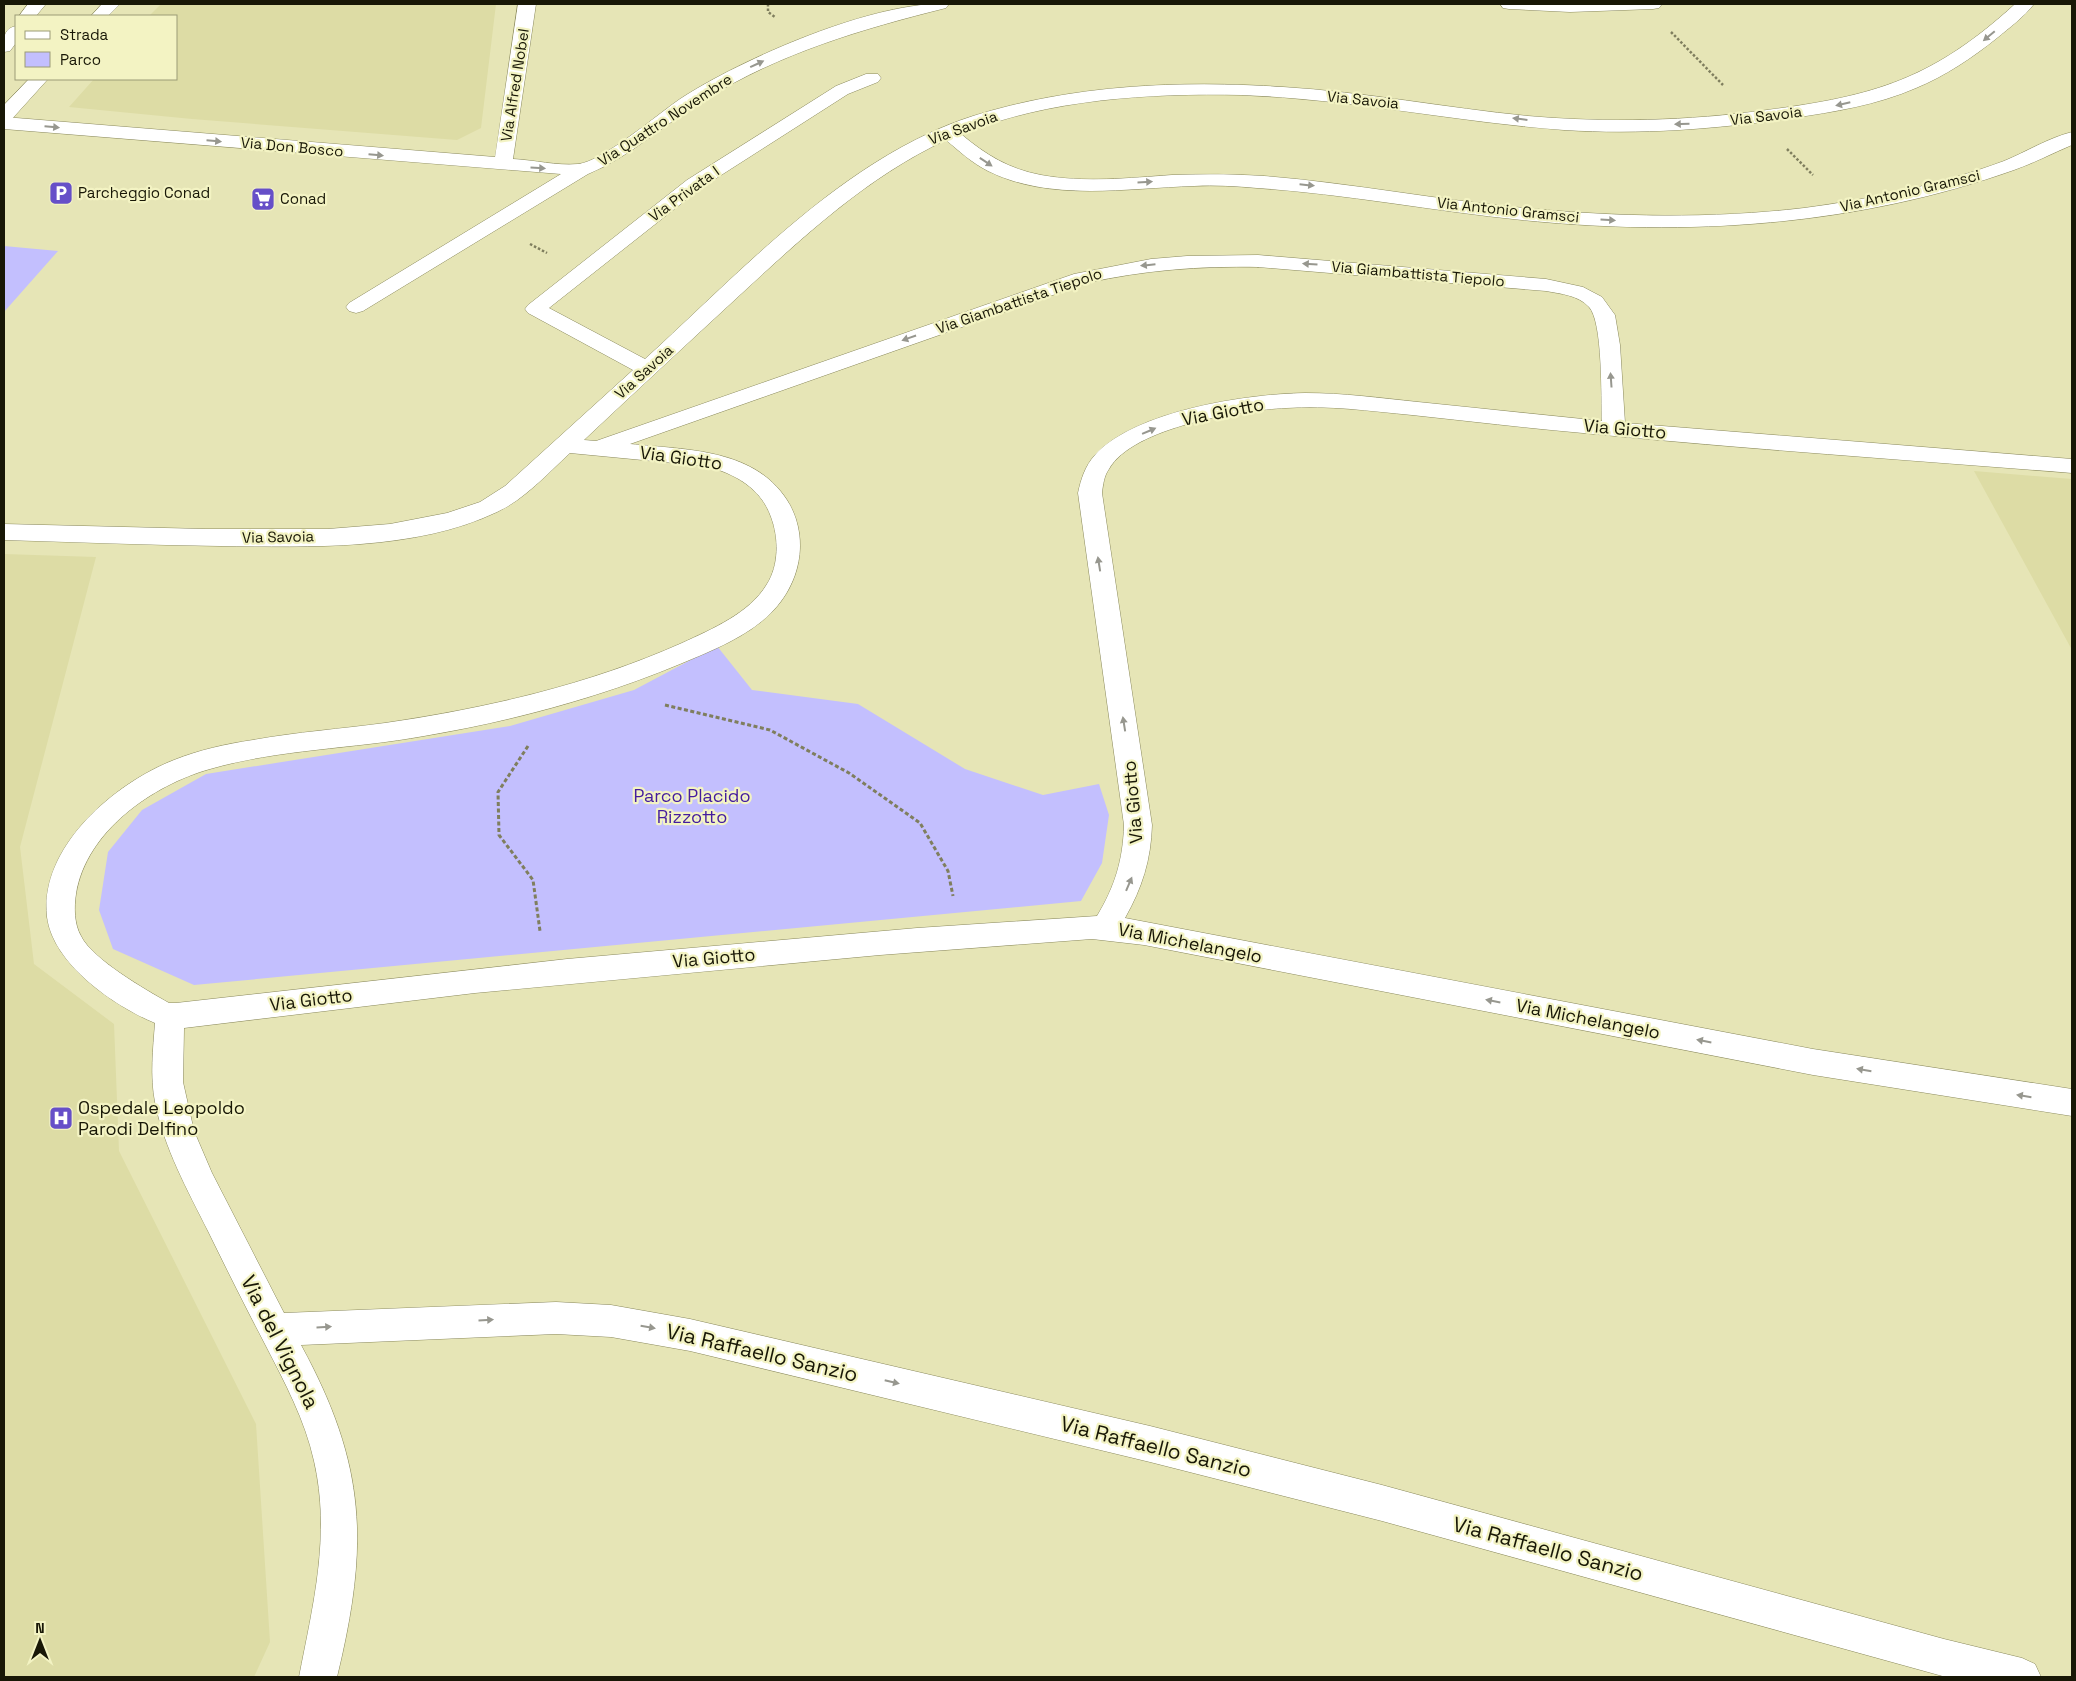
<svg xmlns="http://www.w3.org/2000/svg" width="2076" height="1681" font-family="'Space Grotesk',sans-serif">
<style>
.built{fill:#dddca5}
.green{fill:#c3bffe}
.lines{fill:none;stroke-linecap:round;stroke-linejoin:round}
.minor-casing{stroke:#8a895d;stroke-width:1}
.major-casing{stroke:#8a895d;stroke-width:1}
.path-far1{stroke:#7f7e5e;stroke-width:2.5;stroke-dasharray:2.5 2;stroke-linecap:butt}
.path{stroke:#7f7e5e;stroke-width:3;stroke-dasharray:4 2.5;stroke-linecap:butt}
.minor{fill:#fff;fill-rule:evenodd}
.major{fill:#fff;fill-rule:evenodd}
.oneway{fill:#97978f}
.labels{text-anchor:middle;stroke-width:4.5;stroke-linejoin:round;paint-order:stroke}
.far-street-label{font-size:15px;fill:#181706;stroke:#f3f3c3}
.far-poi-label{font-size:15px;fill:#181706;stroke:#f3f3c3;text-anchor:start}
.street-label{font-size:18px;fill:#181706;stroke:#f3f3c3}
.park-label{font-size:18px;fill:#441d9e;stroke:#f3f3c3}
.poi-label{font-size:18px;fill:#181706;stroke:#f3f3c3;text-anchor:start}
.near-street-label{font-size:21px;fill:#181706;stroke:#f3f3c3}
</style>
<rect width="100%" height="100%" fill="#e6e5b6"/>
<path class="built" d="M 161,4 L 496,4 L 481,128 L 457,140 L 192,119 L 69,107 L 94,79 L 176,79 L 176,16 L 149,16 Z
M 1974,471 L 2072,479 L 2072,650 Z
M 4,554 L 96,557 L 20,847 L 34,964 L 114,1024 L 119,1151 L 256,1424 L 270,1642 L 254,1677 L 4,1677 Z"/>
<path class="green" d="M 4,246 L 58,251 L 4,312 Z
M 717,646 L 752,690 L 858,704 L 965,769 L 1043,795 L 1099,784 L 1109,815 L 1102,863 L 1081,901 L 194,985 L 113,949 L 99,910 L 108,852 L 142,810 L 206,774 L 510,726 L 634,690 Z"/>
<g class="lines">
<g class="minor-casing">
<path id="minor" d="M 28,4 L 46,4 L 36,16 L 19,16 Z
M 518,4 L 536,4 L 513,159 C 534,160 557,166 578,164 C 602,162 658,114 680,99 C 741,59 876,0 949,4 L 946,8 C 862,29 780,53 706,99 C 665,123 632,156 588,174 L 363,311 L 356,313 L 349,311 L 346,307 L 349,303 L 561,174 L 4,129 L 4,117 L 495,157 Z
M 1500,4 L 1662,4 L 1659,8 L 1653,9 L 1570,12 L 1509,9 L 1503,8 Z
M 2015,4 L 2034,4 C 2024,17 2009,28 1997,38 C 1972,58 1945,76 1916,88 C 1877,105 1834,112 1792,118 C 1716,129 1640,135 1564,130 C 1456,122 1350,99 1242,95 C 1148,93 1050,99 961,134 C 986,155 1009,169 1041,175 C 1084,183 1129,178 1172,175 C 1203,174 1233,174 1264,176 C 1351,183 1437,200 1524,208 C 1617,217 1711,219 1804,208 C 1871,199 1940,185 2004,161 C 2026,152 2048,138 2072,132 L 2072,145 C 2053,153 2034,163 2014,170 C 1856,226 1687,237 1522,220 C 1433,211 1346,194 1257,188 C 1236,186 1215,185 1194,186 C 1127,188 1050,202 988,171 C 972,163 959,151 946,140 C 867,177 804,236 740,295 C 688,343 636,391 584,440 L 596,441 L 1074,274 L 1151,259 L 1187,256 L 1258,255 L 1546,279 L 1583,287 L 1602,297 L 1615,315 L 1620,345 L 1625,423 L 2072,459 L 2072,473 C 1909,460 1746,449 1583,433 C 1526,428 1469,421 1412,415 C 1370,411 1328,405 1286,408 C 1241,410 1133,427 1109,469 C 1104,476 1103,485 1102,493 L 1152,825 C 1151,860 1142,888 1125,918 L 1813,1049 L 2072,1089 L 2072,1116 L 1813,1075 L 1144,945 L 1092,939 L 880,955 L 475,993 L 184,1028 L 183,1082 L 194,1131 L 212,1173 L 284,1313 L 556,1302 L 611,1305 L 690,1319 L 1150,1426 L 1382,1485 L 1944,1639 L 2022,1658 L 2035,1664 L 2041,1677 L 1946,1677 L 1382,1521 L 1150,1462 L 690,1351 L 611,1337 L 556,1334 L 301,1345 C 367,1466 369,1545 337,1677 L 299,1677 C 313,1605 331,1535 314,1461 C 305,1420 285,1383 266,1346 C 246,1308 227,1270 208,1231 C 188,1191 164,1148 155,1102 C 150,1076 153,1049 155,1023 C 114,1006 53,964 47,917 C 39,847 115,783 174,760 C 199,750 226,744 253,740 C 297,732 341,729 385,723 C 487,708 588,685 682,643 C 712,629 750,613 767,584 C 779,565 779,538 771,517 C 761,488 734,473 705,466 L 570,453 C 547,474 525,499 497,512 C 415,551 309,547 220,546 C 148,545 76,542 4,540 L 4,524 L 205,529 L 328,529 L 390,524 L 447,513 L 480,502 L 505,486 L 633,370 L 528,313 L 525,309 L 528,305 L 687,180 L 836,86 L 866,74 L 878,74 L 881,78 L 878,82 L 848,94 L 701,188 L 549,308 L 645,359 C 742,271 845,157 973,116 C 1072,85 1179,80 1283,87 C 1365,92 1446,108 1528,116 C 1608,123 1688,121 1767,110 C 1875,96 1933,79 2015,4 ZM 1258,267 L 1546,291 C 1561,294 1578,295 1589,307 C 1603,322 1601,398 1602,421 C 1541,415 1479,408 1418,402 C 1380,398 1343,393 1305,393 C 1246,394 1135,411 1095,455 C 1085,466 1081,479 1078,493 L 1124,825 C 1123,860 1115,886 1097,916 L 917,928 L 567,959 L 176,1003 L 169,1003 C 146,990 92,959 81,936 C 74,924 74,907 76,894 C 86,831 153,785 210,769 C 279,749 353,749 424,736 C 512,721 598,698 680,664 C 711,651 747,637 771,613 C 800,584 809,541 790,505 C 758,448 687,450 630,444 L 1087,283 C 1144,270 1200,266 1258,267 Z
M 16,26 L 16,43 L 10,51 L 4,52 C 4,40 2,29 16,26 Z"/>
</g>
<g class="major-casing">
<path id="major" d="M 102,4 L 120,4 L 108,16 L 91,16 Z
M 29,79 L 48,79 L 11,120 L 4,121 L 4,105 Z"/>
</g>
<path class="path-far1" d="M 768,4 L 768,12 L 775,17
M 1671,32 L 1723,85
M 1787,149 L 1813,175
M 530,244 L 547,253"/>
<path class="path" d="M 665,705 L 770,730 L 849,773 L 920,823 L 948,871 L 953,896
M 528,746 L 498,792 L 499,835 L 533,880 L 540,931"/>
<use href="#minor" class="minor"/>
<use href="#major" class="major"/>
</g>
<defs><path id="oneway-solid" d="M-6-.8H1V-3.2L6.5 0L1 3.2V.8H-6Z" transform="scale(1.25)"/></defs>
<g class="oneway">
<use href="#oneway-solid" transform="translate(1989 36) rotate(140)"/>
<use href="#oneway-solid" transform="translate(757 64) rotate(-25)"/>
<use href="#oneway-solid" transform="translate(1843 104) rotate(167)"/>
<use href="#oneway-solid" transform="translate(1520 119) rotate(-173)"/>
<use href="#oneway-solid" transform="translate(1682 124) rotate(178)"/>
<use href="#oneway-solid" transform="translate(52 127) rotate(5)"/>
<use href="#oneway-solid" transform="translate(214 141) rotate(5)"/>
<use href="#oneway-solid" transform="translate(376 155) rotate(5)"/>
<use href="#oneway-solid" transform="translate(986 162) rotate(34)"/>
<use href="#oneway-solid" transform="translate(538 168) rotate(3)"/>
<use href="#oneway-solid" transform="translate(1145 182) rotate(-3)"/>
<use href="#oneway-solid" transform="translate(1307 185) rotate(6)"/>
<use href="#oneway-solid" transform="translate(1608 220) rotate(3)"/>
<use href="#oneway-solid" transform="translate(1310 264) rotate(-176)"/>
<use href="#oneway-solid" transform="translate(1148 265) rotate(174)"/>
<use href="#oneway-solid" transform="translate(909 338) rotate(161)"/>
<use href="#oneway-solid" transform="translate(1611 380) rotate(-94)"/>
<use href="#oneway-solid" transform="translate(1149 431) rotate(-23)"/>
<use href="#oneway-solid" transform="translate(1099 564) rotate(-99)"/>
<use href="#oneway-solid" transform="translate(1124 724) rotate(-99)"/>
<use href="#oneway-solid" transform="translate(1129 884) rotate(-67)"/>
<use href="#oneway-solid" transform="translate(1493 1001) rotate(-169)"/>
<use href="#oneway-solid" transform="translate(1704 1041) rotate(-169)"/>
<use href="#oneway-solid" transform="translate(1864 1070) rotate(-170)"/>
<use href="#oneway-solid" transform="translate(2024 1096) rotate(-171)"/>
<use href="#oneway-solid" transform="translate(486 1320) rotate(-3)"/>
<use href="#oneway-solid" transform="translate(324 1327) rotate(-3)"/>
<use href="#oneway-solid" transform="translate(648 1327) rotate(10)"/>
<use href="#oneway-solid" transform="translate(892 1382) rotate(13)"/>
</g>
<defs>
<g id="parking-square" transform="scale(1.25)"><rect x="-9" y="-9" width="18" height="18" rx="4" fill="#664fc8" stroke="#f3f3c3"/><path d="M-3.5-5.5H1a3.5 3.5 0 0 1 0 7H-1V5.5H-3.5ZM-1-3.4V-.6H.8a1.4 1.4 0 0 0 0-2.8Z" fill="#fff"/></g>
<g id="supermarket-square" transform="scale(1.25)"><rect x="-9" y="-9" width="18" height="18" rx="4" fill="#664fc8" stroke="#f3f3c3"/><path d="M-6-5.5h2.5l.6 2H6L4.5 2H-2.5L-4.4-4H-6ZM-1.5 3.2a1.3 1.3 0 1 0 .1 0ZM3 3.2a1.3 1.3 0 1 0 .1 0Z" fill="#fff"/></g>
<g id="hospital-square" transform="scale(1.25)"><rect x="-9" y="-9" width="18" height="18" rx="4" fill="#664fc8" stroke="#f3f3c3"/><path d="M-5-5h3v3.5h4V-5h3V5h-3V1.5h-4V5h-3Z" fill="#fff"/></g>
</defs>
<g fill-rule="evenodd">
<use href="#parking-square" x="61" y="193"/>
<use href="#supermarket-square" x="263" y="199"/>
<use href="#hospital-square" x="61" y="1118"/>
</g>
<g class="labels">
<g class="far-street-label">
<text transform="translate(515 85) rotate(-81)" y="5">Via Alfred Nobel</text>
<text transform="translate(1363 100) rotate(6)" y="5">Via Savoia</text>
<text transform="translate(1766 116) rotate(-7)" y="5">Via Savoia</text>
<text transform="translate(665 120) rotate(-33)" y="5">Via Quattro Novembre</text>
<text transform="translate(963 128) rotate(-20)" y="5">Via Savoia</text>
<text transform="translate(292 147) rotate(5)" y="5">Via Don Bosco</text>
<text transform="translate(1910 191) rotate(-13)" y="5">Via Antonio Gramsci</text>
<text transform="translate(684 194) rotate(-36)" y="5">Via Privata I</text>
<text transform="translate(1508 210) rotate(6)" y="5">Via Antonio Gramsci</text>
<text transform="translate(1418 274) rotate(5)" y="5">Via Giambattista Tiepolo</text>
<text transform="translate(1019 301) rotate(-19)" y="5">Via Giambattista Tiepolo</text>
<text transform="translate(644 372) rotate(-42)" y="5">Via Savoia</text>
<text transform="translate(278 537) rotate(-1)" y="5">Via Savoia</text>
</g>
<g class="far-poi-label">
<text x="78" y="198">Parcheggio Conad</text>
<text x="280" y="204">Conad</text>
</g>
<g class="street-label">
<text transform="translate(1223 412) rotate(-11)" y="6">Via Giotto</text>
<text transform="translate(1625 429) rotate(5)" y="6">Via Giotto</text>
<text transform="translate(681 458) rotate(8)" y="6">Via Giotto</text>
<text transform="translate(1133 802) rotate(-95)" y="6">Via Giotto</text>
<text transform="translate(1190 943) rotate(11)" y="6">Via Michelangelo</text>
<text transform="translate(714 958) rotate(-5)" y="6">Via Giotto</text>
<text transform="translate(311 1000) rotate(-7)" y="6">Via Giotto</text>
<text transform="translate(1588 1019) rotate(11)" y="6">Via Michelangelo</text>
</g>
<g class="park-label">
<text x="692" y="802">Parco Placido<tspan x="692" dy="21">Rizzotto</tspan></text>
</g>
<g class="poi-label">
<text x="78" y="1114">Ospedale Leopoldo<tspan x="78" dy="21">Parodi Delfino</tspan></text>
</g>
<g class="near-street-label">
<text transform="translate(280 1342) rotate(63)" y="7">Via del Vignola</text>
<text transform="translate(762 1353) rotate(13)" y="7">Via Raffaello Sanzio</text>
<text transform="translate(1156 1447) rotate(14)" y="7">Via Raffaello Sanzio</text>
<text transform="translate(1548 1549) rotate(15)" y="7">Via Raffaello Sanzio</text>
</g>
</g>
<rect width="2076" height="1681" fill="none" stroke="#181706" stroke-width="10"/>
<rect x="15" y="15" width="162" height="65" fill="#f3f3c3" stroke="#9b9b77"/>
<rect x="25" y="31" width="25" height="8" fill="#ffffff" stroke="#9b9b77"/>
<text x="60" y="40" font-size="15" fill="#181706">Strada</text>
<rect x="25" y="52" width="25" height="15" fill="#c3bffe" stroke="#9b9b77"/>
<text x="60" y="65" font-size="15" fill="#181706">Parco</text>
<g transform="translate(40 1641)" stroke="#f3f3c3" stroke-width="4" paint-order="stroke">
<path d="M0-4L9 19L0 12L-9 19Z" fill="#181706"/>
<text y="-8" font-size="14" font-weight="bold" text-anchor="middle" fill="#181706">N</text>
</g>
</svg>
